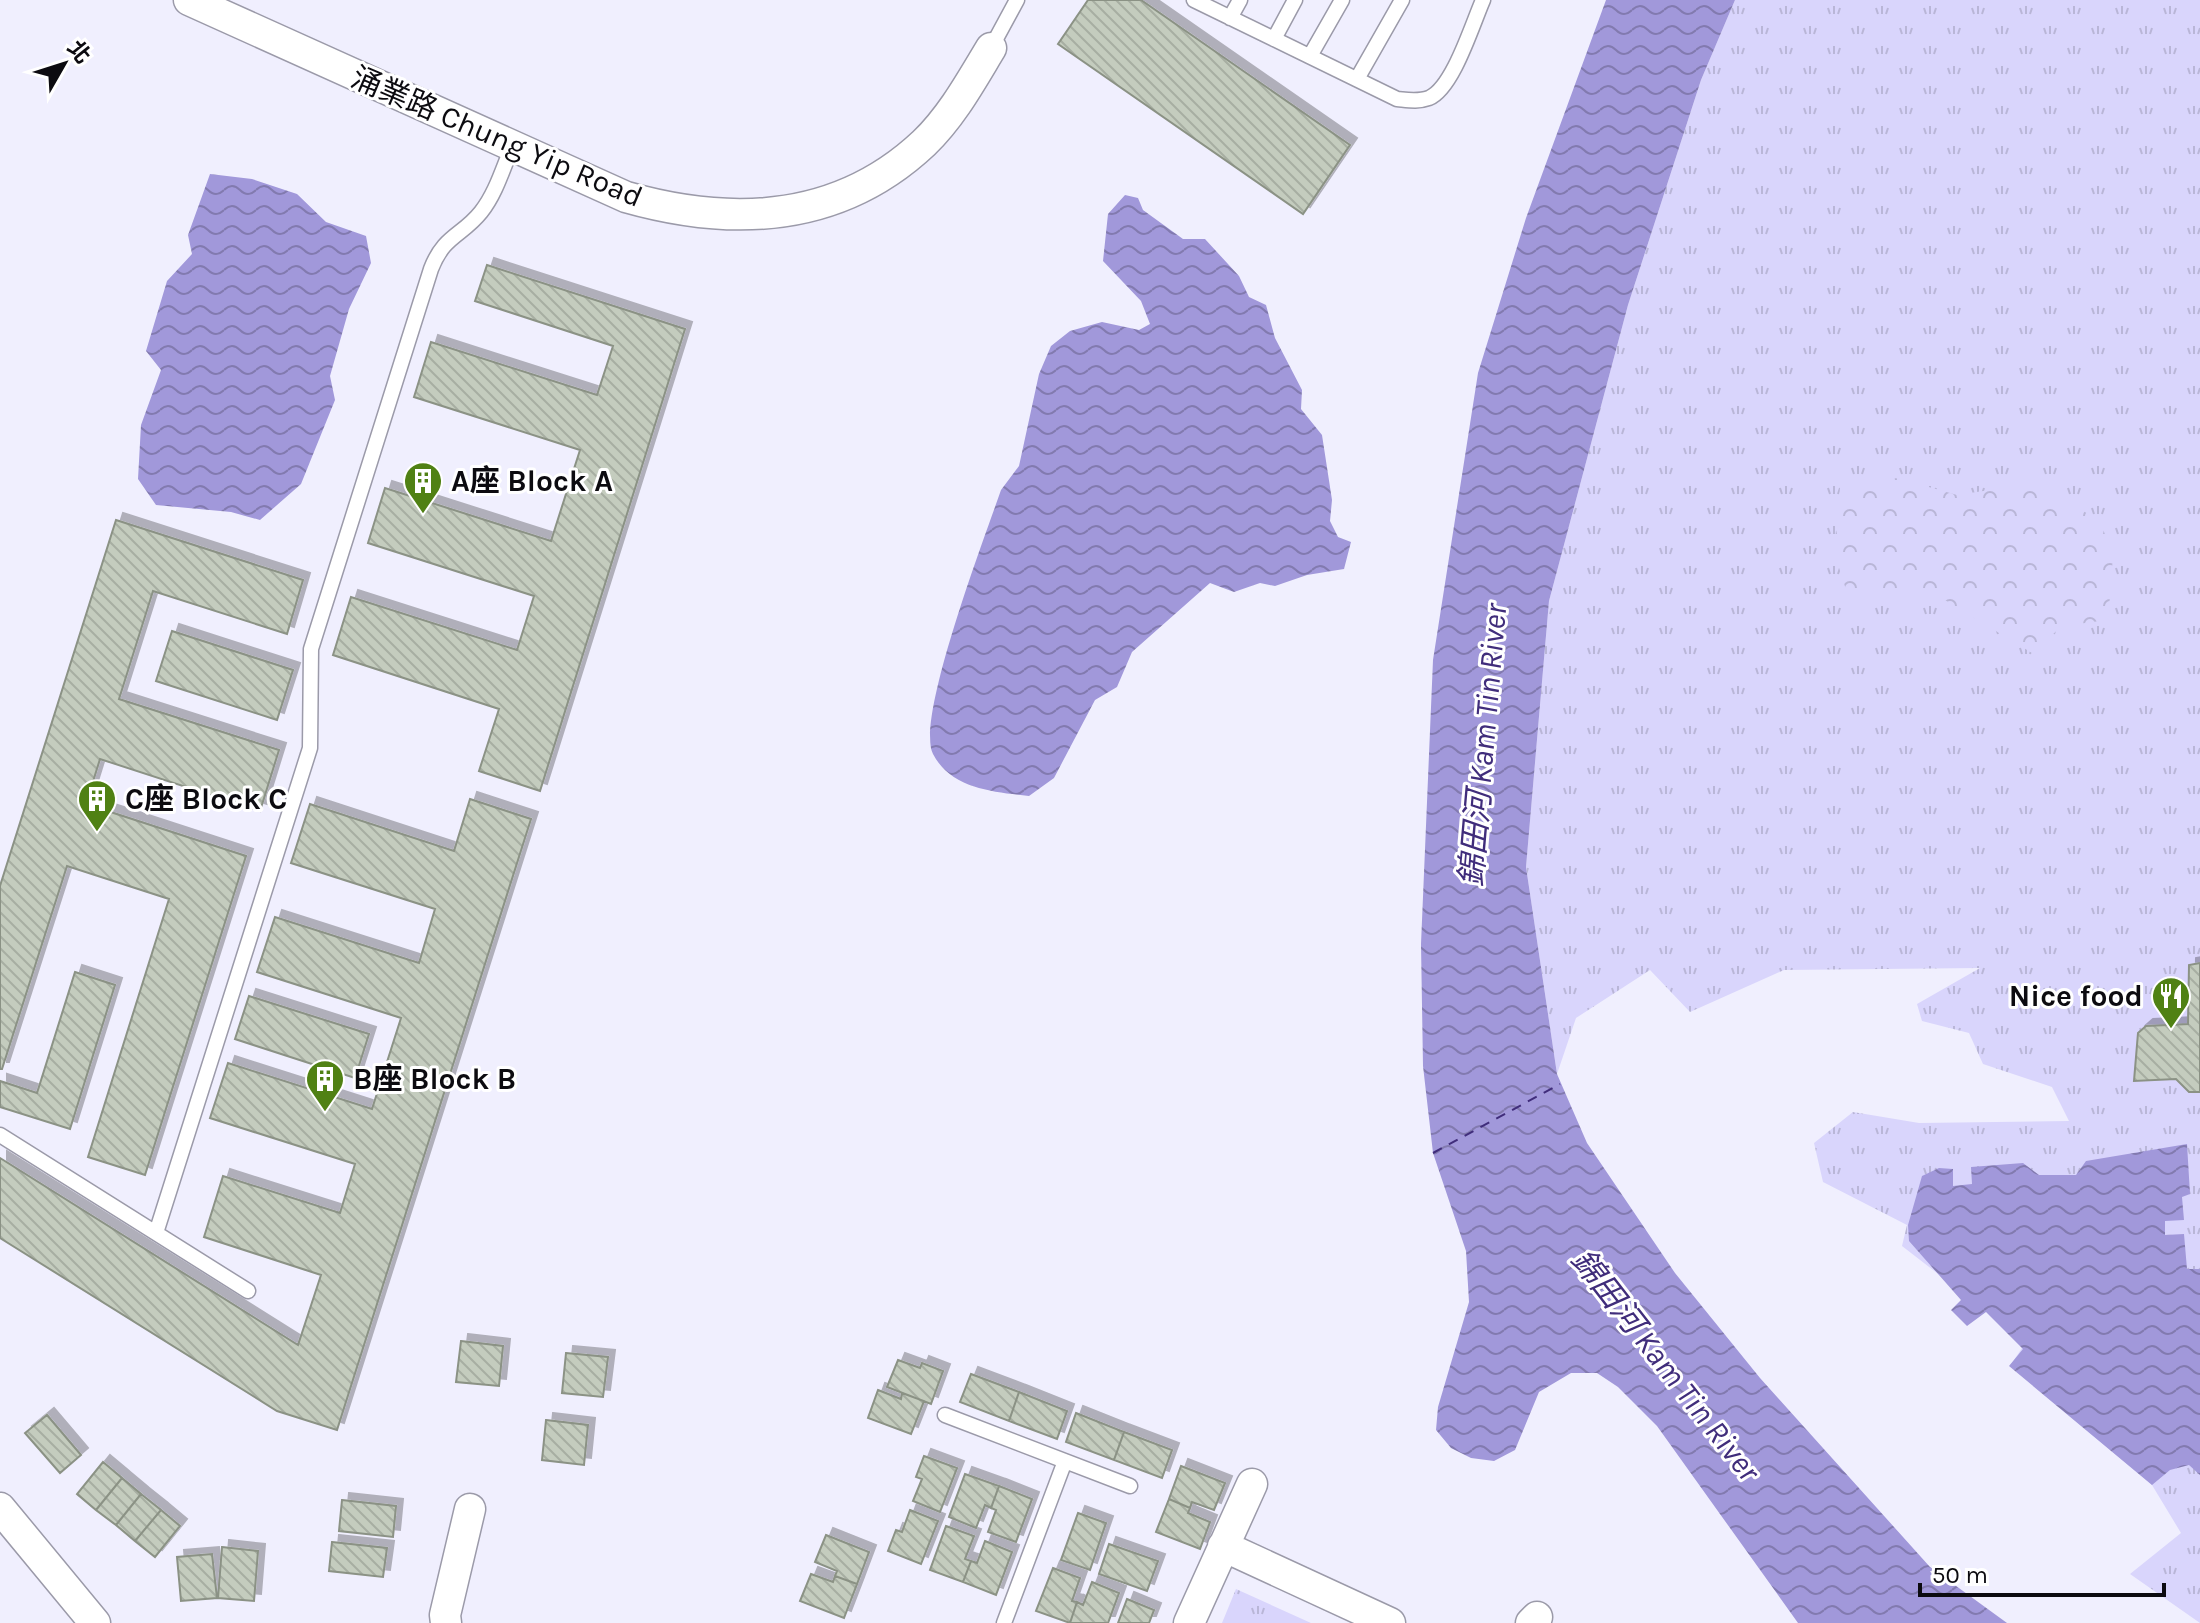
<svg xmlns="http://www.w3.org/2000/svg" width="2200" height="1623" font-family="Karla,'Noto Sans TC',sans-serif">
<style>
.grass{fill:url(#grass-tufts)}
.forest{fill:url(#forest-crowns)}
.water{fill:url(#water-waves)}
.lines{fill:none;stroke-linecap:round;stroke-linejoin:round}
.ferry{stroke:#402d7b;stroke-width:2;stroke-dasharray:10 8;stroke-linecap:butt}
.building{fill:url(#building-back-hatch);stroke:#8b9285;stroke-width:2;filter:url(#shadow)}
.lane-casing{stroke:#9b9aa9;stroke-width:17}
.street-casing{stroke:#9b9aa9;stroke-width:33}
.lane{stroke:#fff;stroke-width:14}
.street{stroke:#fff;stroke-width:30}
.labels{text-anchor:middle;stroke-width:6;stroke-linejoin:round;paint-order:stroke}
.street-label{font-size:30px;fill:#0c0b10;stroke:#fff}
.poi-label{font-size:30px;font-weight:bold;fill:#0c0b10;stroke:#fff;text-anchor:start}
.water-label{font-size:32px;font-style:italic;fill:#402d7b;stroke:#fff}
</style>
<defs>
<pattern id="grass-tufts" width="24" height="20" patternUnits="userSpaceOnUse" patternTransform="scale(2)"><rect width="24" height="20" fill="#d9d5fc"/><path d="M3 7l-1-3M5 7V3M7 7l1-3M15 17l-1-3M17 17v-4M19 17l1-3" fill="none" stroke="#b9b6d7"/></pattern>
<pattern id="forest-crowns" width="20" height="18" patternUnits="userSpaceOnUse" patternTransform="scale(2)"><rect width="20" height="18" fill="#d9d5fc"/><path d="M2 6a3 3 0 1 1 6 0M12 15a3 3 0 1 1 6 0" fill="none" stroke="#b9b6d7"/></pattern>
<pattern id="water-waves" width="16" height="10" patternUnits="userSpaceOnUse" patternTransform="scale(2)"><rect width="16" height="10" fill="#a198da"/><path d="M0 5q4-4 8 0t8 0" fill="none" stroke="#827aaf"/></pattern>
<pattern id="building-back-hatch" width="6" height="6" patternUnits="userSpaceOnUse" patternTransform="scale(2)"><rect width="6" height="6" fill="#c4ccbe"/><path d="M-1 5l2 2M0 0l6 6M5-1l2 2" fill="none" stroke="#a7aea2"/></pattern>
<filter id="shadow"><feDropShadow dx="7" dy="-7" stdDeviation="0" flood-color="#0004"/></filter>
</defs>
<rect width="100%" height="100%" fill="#f0effe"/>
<path class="grass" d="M 1735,0 L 2200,0 L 2200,1623 L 2130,1574 L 2181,1533 L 2152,1485 L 2010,1366 L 2022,1348 L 1986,1311 L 1902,1246 L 1907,1225 L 1823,1182 L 1814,1143 L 1853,1112 L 1919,1123 L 2069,1121 L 2052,1087 L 1983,1064 L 1969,1033 L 1922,1021 L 1917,1004 L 1980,968 L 1784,970 L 1690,1012 L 1650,970 L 1576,1018 L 1557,1074 L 1526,867 L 1549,601 L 1628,305 L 1701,80 Z
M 1236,1589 L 1311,1623 L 1222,1623 Z"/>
<path class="forest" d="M 1897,478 L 1957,495 L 2036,483 L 2100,521 L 2113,556 L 2108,620 L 2062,626 L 2032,653 L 1940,597 L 1849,599 L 1834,552 L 1840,488 Z"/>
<path class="water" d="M 1606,0 L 1735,0 L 1701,80 L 1628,305 L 1549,601 L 1526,867 L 1557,1074 L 1587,1143 L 1675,1273 L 1760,1378 L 1930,1567 L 2007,1623 L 1798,1623 L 1657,1426 L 1618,1387 L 1597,1373 L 1571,1373 L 1539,1392 L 1515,1450 L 1494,1461 L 1471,1458 L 1451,1448 L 1436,1430 L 1438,1407 L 1469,1302 L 1466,1251 L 1433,1153 L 1423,1066 L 1421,944 L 1433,660 L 1478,373 L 1526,218 Z
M 210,174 L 252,179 L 297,194 L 326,222 L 366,236 L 371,263 L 349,309 L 330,376 L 335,400 L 301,484 L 260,520 L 231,512 L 156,505 L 138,479 L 141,425 L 161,370 L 146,351 L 167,281 L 192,254 L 188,235 Z
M 1125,195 L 1138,198 L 1143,210 L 1183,239 L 1205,239 L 1239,276 L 1249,297 L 1266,305 L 1275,338 L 1302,390 L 1301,409 L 1322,435 L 1332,500 L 1330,521 L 1338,537 L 1351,542 L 1344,569 L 1307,575 L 1275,586 L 1260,583 L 1234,592 L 1210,583 L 1132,652 L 1117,687 L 1095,700 L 1054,778 L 1029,796 C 994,792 951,789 933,754 C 915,719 986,534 1001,490 L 1019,466 L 1039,374 L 1051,346 L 1070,331 L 1102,322 L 1139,330 L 1150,324 L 1141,301 L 1103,261 L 1108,214 Z
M 2187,1144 L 2190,1194 L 2182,1197 L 2184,1220 L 2165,1221 L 2165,1235 L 2184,1234 L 2187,1269 L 2200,1269 L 2200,1475 L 2189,1465 L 2170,1470 L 2152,1485 L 2009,1366 L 2023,1349 L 1986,1312 L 1967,1326 L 1951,1310 L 1961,1300 L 1909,1241 L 1908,1225 L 1922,1176 L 1939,1168 L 1953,1169 L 1953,1186 L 1972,1184 L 1971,1167 L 2023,1163 L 2039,1175 L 2076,1175 L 2086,1161 Z"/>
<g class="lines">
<path class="ferry" d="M 1433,1153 L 1560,1084"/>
</g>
<path class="building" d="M 1088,0 L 1141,0 L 1350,145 L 1303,214 L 1058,44 Z
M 487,265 L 685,329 L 540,791 L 479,771 L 499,709 L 333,655 L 351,597 L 517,650 L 534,596 L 368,543 L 385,488 L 551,541 L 580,450 L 414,397 L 431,342 L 597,395 L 613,346 L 475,301 Z
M 116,520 L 303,580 L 287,634 L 153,591 L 119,699 L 279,750 L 260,811 L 100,759 L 86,804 L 246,856 L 145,1175 L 88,1157 L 169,899 L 67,866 L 2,1069 L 0,1069 L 0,886 Z
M 172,631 L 293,670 L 277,720 L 156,681 Z
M 470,799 L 531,819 L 337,1430 L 277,1411 L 0,1238 L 0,1158 L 298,1345 L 321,1275 L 204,1237 L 223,1176 L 340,1213 L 355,1164 L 210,1118 L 228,1063 L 372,1109 L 401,1018 L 257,972 L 275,917 L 419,963 L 435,909 L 291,863 L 310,804 L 454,851 Z
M 2200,963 L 2200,1092 L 2189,1092 L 2176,1079 L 2134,1081 L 2138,1033 L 2146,1026 L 2188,1024 L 2189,965 Z
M 75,972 L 115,985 L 70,1129 L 0,1107 L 0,1081 L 37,1093 Z
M 249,996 L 369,1034 L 355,1078 L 235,1039 Z
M 461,1341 L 503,1346 L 499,1386 L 456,1382 Z
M 566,1353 L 608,1357 L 603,1397 L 562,1393 Z
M 898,1360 L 920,1368 L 922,1363 L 943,1371 L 931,1404 L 887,1387 Z
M 971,1374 L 1019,1392 L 1009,1421 L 960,1402 Z
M 878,1390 L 901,1399 L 902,1393 L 924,1401 L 911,1434 L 868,1418 Z
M 1019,1392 L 1067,1411 L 1057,1439 L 1009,1421 Z
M 1076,1413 L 1124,1432 L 1114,1460 L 1066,1442 Z
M 47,1415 L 81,1455 L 60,1473 L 25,1433 Z
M 546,1420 L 588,1425 L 584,1465 L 542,1460 Z
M 1124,1432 L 1172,1450 L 1162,1478 L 1114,1460 Z
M 924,1456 L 957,1468 L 940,1512 L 913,1501 L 922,1479 L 916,1477 Z
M 103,1462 L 122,1478 L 96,1510 L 77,1494 Z
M 1181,1466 L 1225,1483 L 1214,1510 L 1192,1502 L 1190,1508 L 1169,1499 Z
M 965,1474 L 999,1486 L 991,1508 L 985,1505 L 976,1528 L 949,1517 Z
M 122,1478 L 141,1494 L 116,1525 L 96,1510 Z
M 999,1486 L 1032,1499 L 1016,1542 L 988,1532 L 996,1510 L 991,1508 Z
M 141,1494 L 161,1510 L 135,1541 L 116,1525 Z
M 1169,1499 L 1190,1508 L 1188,1513 L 1210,1522 L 1200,1549 L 1156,1532 Z
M 342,1500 L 396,1506 L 393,1537 L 339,1531 Z
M 161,1510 L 180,1526 L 155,1557 L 135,1541 Z
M 910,1510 L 938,1521 L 921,1564 L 888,1551 L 896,1530 L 902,1532 Z
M 1078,1513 L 1106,1523 L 1090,1570 L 1061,1560 Z
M 946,1526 L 974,1536 L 965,1559 L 971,1561 L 963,1582 L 930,1570 Z
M 826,1535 L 869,1552 L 857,1584 L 835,1576 L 837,1571 L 815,1562 Z
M 985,1541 L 1012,1552 L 996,1595 L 963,1582 L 971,1561 L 977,1563 Z
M 332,1542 L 387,1548 L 383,1577 L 329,1571 Z
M 1109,1544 L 1158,1561 L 1147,1591 L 1099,1574 Z
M 222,1547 L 258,1551 L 254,1601 L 218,1598 Z
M 212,1554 L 217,1598 L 181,1601 L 177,1557 Z
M 1053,1568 L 1080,1578 L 1072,1601 L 1077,1602 L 1070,1623 L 1036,1611 Z
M 811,1574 L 833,1582 L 835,1576 L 857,1584 L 844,1618 L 800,1601 Z
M 1092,1582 L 1119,1593 L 1108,1623 L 1070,1623 L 1077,1602 L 1083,1605 Z
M 1127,1599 L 1154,1610 L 1149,1623 L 1118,1623 Z"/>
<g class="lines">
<g class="lane-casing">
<path id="lane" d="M 1194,0 L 1397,99 C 1408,100 1418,102 1429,98 C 1453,88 1472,25 1483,0
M 1230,18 L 1240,0
M 1274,39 L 1295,0
M 991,48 L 1017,0
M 1310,56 L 1342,0
M 1357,79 L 1402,0
M 0,1135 L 248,1291
M 156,1233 L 310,748 L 311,649 L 431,269 C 444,235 462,236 481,212 C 496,193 503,168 512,147
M 945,1415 L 1130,1486
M 1004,1623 L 1065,1461"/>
</g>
<g class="street-casing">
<path id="street" d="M 189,0 L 626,197 C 732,227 839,223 924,143 C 952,116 971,81 991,48
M 0,1508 L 95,1623
M 1223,1546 L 1390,1623
M 446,1623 L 445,1615 L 470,1509
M 1189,1623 L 1252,1484
M 1531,1623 L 1537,1617"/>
</g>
<use href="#lane" class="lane"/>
<use href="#street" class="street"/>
</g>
<defs>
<g id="building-pin" transform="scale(2)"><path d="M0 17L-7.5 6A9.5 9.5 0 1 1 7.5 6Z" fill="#508114" stroke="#fff"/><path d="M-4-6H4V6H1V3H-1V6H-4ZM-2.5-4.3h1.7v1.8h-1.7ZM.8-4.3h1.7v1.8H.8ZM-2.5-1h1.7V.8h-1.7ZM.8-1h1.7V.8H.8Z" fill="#fff"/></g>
<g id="restaurant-pin" transform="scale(2)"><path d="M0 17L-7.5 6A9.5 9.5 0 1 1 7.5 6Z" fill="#508114" stroke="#fff"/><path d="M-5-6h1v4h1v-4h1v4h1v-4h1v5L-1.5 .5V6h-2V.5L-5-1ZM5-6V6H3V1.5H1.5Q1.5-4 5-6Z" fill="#fff"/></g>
</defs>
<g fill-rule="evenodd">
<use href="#building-pin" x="423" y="481"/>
<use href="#building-pin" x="97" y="799"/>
<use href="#restaurant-pin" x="2171" y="996"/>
<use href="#building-pin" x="325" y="1079"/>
</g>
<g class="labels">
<g class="street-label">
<text transform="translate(497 137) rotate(23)" y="10">涌業路 Chung Yip Road</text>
</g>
<g class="poi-label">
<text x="451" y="491">A座 Block A</text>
<text x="125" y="809">C座 Block C</text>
<text x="2143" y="1006" text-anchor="end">Nice food</text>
<text x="353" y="1089">B座 Block B</text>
</g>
<g class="water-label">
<text transform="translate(1483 745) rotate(-85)" y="11">錦田河 Kam Tin River</text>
<text transform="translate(1666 1365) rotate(52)" y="11">錦田河 Kam Tin River</text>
</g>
</g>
<g transform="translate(64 64) rotate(51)" stroke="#ffffff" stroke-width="6" paint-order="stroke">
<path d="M0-6L14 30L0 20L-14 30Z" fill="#0c0b10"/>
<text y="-12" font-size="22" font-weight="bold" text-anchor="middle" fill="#0c0b10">北</text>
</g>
<path d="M1920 1583v12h244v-12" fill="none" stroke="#0c0b10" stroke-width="4"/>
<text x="1932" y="1583" font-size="24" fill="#0c0b10" stroke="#ffffff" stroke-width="6" paint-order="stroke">50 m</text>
</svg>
